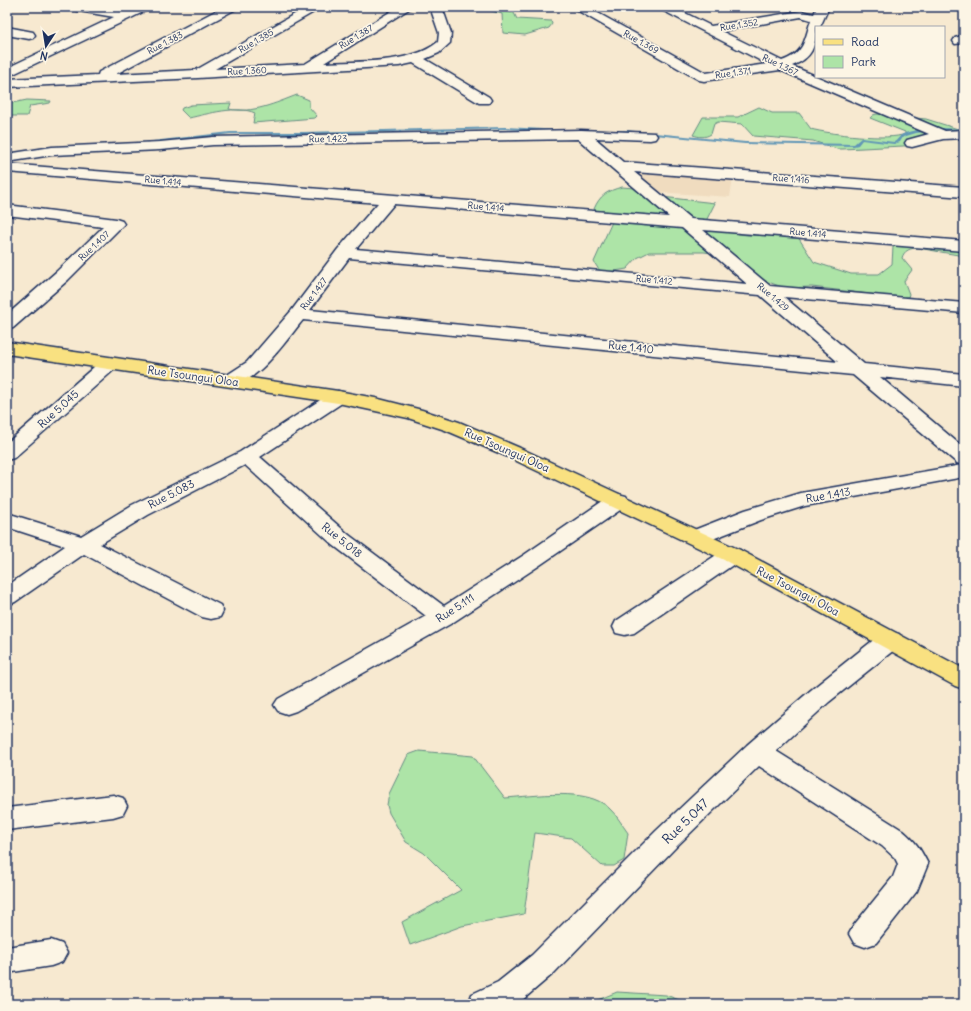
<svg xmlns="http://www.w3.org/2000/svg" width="971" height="1011" font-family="Delius,sans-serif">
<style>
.built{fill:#f0dcbf}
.green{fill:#ade4a7;stroke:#648a82}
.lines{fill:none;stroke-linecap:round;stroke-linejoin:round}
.stream{fill:#6196b6;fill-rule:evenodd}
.minor-casing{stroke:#1b2f5e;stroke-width:3}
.major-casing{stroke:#1b2f5e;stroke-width:3}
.minor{fill:#fcf5e5;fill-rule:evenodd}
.major{fill:#f9e181;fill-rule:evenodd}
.labels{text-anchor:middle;stroke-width:3.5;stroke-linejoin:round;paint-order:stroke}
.far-street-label{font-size:9px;fill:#1b2f5e;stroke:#fcf5e5}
.street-label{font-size:11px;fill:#1b2f5e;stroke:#fcf5e5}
.near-street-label{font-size:13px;fill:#1b2f5e;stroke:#fcf5e5}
</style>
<rect width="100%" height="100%" fill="#f7e9d0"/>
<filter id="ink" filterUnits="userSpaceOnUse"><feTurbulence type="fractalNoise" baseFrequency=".025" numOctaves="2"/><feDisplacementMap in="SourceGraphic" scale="8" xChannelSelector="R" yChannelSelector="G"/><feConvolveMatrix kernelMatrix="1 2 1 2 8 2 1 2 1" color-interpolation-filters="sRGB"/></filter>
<g filter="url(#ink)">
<path class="built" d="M 629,169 L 733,178 L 730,197 L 657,192 Z"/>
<path class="green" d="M 491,7 L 496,7 L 499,10 L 514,13 L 517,19 L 551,21 L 552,24 L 549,28 L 525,35 L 503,33 L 502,14 L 485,9 Z
M 297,95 L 309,100 L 309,107 L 317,116 L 315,118 L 253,123 L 255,113 C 238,105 207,114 189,118 L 181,110 L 182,108 L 191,105 L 231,103 L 229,109 C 252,114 276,103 297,95 Z
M 27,100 L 51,101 L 50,103 L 30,106 L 27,116 L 7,116 L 7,104 Z
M 759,107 L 772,113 L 799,113 L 811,129 C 828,134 890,141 905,134 L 905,132 L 870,118 L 873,115 L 877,114 L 926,119 L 958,129 L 964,128 L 964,131 L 928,138 L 923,145 L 843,149 L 837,149 L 813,141 L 753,136 L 742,124 L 718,122 L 714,124 L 711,134 C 705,138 699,137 693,135 L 703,117 L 738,117 Z
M 622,187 L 634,188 L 662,197 L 715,203 L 707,219 L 713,230 L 747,235 L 798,237 L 814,262 L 851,274 L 879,274 L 892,264 L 893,247 L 902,243 L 964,249 L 964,256 L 918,248 C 911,248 904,250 902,258 L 912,270 L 904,281 L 909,294 L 908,297 L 902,298 L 812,287 L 785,288 L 757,278 L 736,256 L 704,252 L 649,252 L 637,258 L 627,269 L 608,272 L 599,270 L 594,262 L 612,222 L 594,209 C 600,195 607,191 622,187 Z
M 419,751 L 473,756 L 505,798 C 535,796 587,787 609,808 C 617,815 622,825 628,833 L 624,860 L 614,866 L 602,866 L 571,838 L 535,833 L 524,914 L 462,926 L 410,945 L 402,922 L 461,890 L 424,853 L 406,842 L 389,813 L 387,805 L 389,794 L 408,755 Z
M 617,992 L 666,995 L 690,1004 L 588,1004 Z"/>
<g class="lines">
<path class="stream" d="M 505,127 L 562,130 L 564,131 L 562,132 L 505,129 L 303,134 L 230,134 L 144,144 L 142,143 L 144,142 L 230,132 L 303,132 Z
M 941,128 L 964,129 L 964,131 L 941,130 L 916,133 L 903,137 L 900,142 L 894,144 L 862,140 L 858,145 L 854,146 L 745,144 L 625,132 L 595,133 L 593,132 L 595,131 L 625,130 L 745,142 L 854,144 L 861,138 L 894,142 C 898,140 899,136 903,134 C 915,129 928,129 941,128 Z"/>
<g class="minor-casing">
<path id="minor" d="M 67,7 L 94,7 L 125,12 L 136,7 L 151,7 L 149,9 L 131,18 L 7,77 L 7,68 L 114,17 L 73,10 L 69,9 Z
M 223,7 L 238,7 L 236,9 L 116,74 L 196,70 L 307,7 L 321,7 L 319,9 L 215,69 L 305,64 L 398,7 L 412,7 L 324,63 C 358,61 412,64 438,42 L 439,33 L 430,7 L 442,7 L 451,33 L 450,43 L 439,53 L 425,59 L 489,97 L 491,100 L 489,103 L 479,103 L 413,63 L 399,66 L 198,78 L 7,87 L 7,79 L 98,75 L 99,72 Z
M 573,7 L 587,7 L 706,73 L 767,64 L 660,9 L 658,7 L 673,7 L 711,26 L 801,11 L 814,14 L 817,7 L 829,7 L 820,27 L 816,27 C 816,47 812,58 792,66 L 945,131 L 964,130 L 964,138 L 943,139 L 912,147 L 907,146 L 905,143 L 907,140 L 929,134 L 780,70 L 704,81 L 699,80 L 575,9 ZM 801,17 L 811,20 C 804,41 805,53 782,61 L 721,31 Z
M 7,27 L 33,32 L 35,35 L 33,38 L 29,39 L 7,35 Z
M 964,35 L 964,43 L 955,44 L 953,41 L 955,38 Z
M 581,130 L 655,133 L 657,136 L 655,139 L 650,140 L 595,138 L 623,162 L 964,187 L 964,197 L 634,172 L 691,219 L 964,241 L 964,251 L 703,230 L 770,286 L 964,303 L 964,313 L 784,297 L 864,364 L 964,374 L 964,386 L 880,377 L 964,448 L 964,477 L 805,506 L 761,520 L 705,542 L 697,544 L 689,542 L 686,537 L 689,532 L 745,510 L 801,493 L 962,465 L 957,463 L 853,375 L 303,320 C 287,339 252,392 224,385 L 221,381 L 224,377 L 247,362 L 292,310 L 338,249 L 378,203 L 7,172 L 7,164 L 669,217 L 578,139 L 213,145 L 160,150 L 52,155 L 7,162 L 7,154 L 52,147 L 160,142 L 213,137 ZM 394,204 L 682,228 L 747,284 L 356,249 ZM 349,258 L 760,295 L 838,362 L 310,310 Z
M 7,205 L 116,219 L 122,221 L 124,224 L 68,280 L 13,328 L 7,329 L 7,315 L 56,272 L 103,227 L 7,215 Z
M 109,358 L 116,360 L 119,364 L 116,368 L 14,458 L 7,460 L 7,443 L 102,360 Z
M 338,391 L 345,393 L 348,397 L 345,401 L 260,457 L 349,535 L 444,606 L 524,555 L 610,496 L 618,494 L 626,496 L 629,501 L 626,506 L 540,565 L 452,623 L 296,711 L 287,714 L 278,711 L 274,705 L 278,699 L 426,616 L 333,545 L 245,465 L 148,515 L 100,544 L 220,605 L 223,611 L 220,617 L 211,619 L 202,617 L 84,554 L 15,602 L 7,605 L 7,586 L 65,546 L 7,527 L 7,513 L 81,536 L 132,505 L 240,452 L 331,393 Z
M 732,548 L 740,550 L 744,555 L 740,560 L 634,633 L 625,635 L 616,633 L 613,627 L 616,621 L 724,550 Z
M 890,632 L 899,634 L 902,640 L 899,646 L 829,702 L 776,751 L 902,830 C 916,842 920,848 928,864 L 917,891 L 876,943 L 865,947 L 854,943 L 849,934 L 854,925 L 893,877 L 898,864 L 895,858 L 882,846 L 759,766 L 676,847 L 554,973 L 520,1002 L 516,1004 L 468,1004 L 472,994 L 498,982 L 532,955 L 656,831 L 747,745 L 811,690 L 881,634 Z
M 113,795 L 123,798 L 127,806 L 123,814 L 113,817 L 7,830 L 7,808 Z
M 51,940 L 62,944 L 67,953 L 62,962 L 51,966 L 7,973 L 7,947 Z"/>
</g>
<g class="major-casing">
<path id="major" d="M 7,342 L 338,391 L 375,398 L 422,410 L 459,422 L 520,448 L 740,550 L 964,669 L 964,689 L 955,686 L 724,560 L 506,456 L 445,430 L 408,418 L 338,403 L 7,354 Z"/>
</g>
<use href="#minor" class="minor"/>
<use href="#major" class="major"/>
</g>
</g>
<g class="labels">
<g class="far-street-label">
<text transform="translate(739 25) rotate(-9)" y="3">Rue 1.352</text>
<text transform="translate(356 37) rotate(-31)" y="3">Rue 1.387</text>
<text transform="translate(256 41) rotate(-30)" y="3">Rue 1.385</text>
<text transform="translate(641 42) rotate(29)" y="3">Rue 1.369</text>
<text transform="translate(165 43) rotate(-28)" y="3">Rue 1.383</text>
<text transform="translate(780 65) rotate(25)" y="3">Rue 1.367</text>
<text transform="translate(247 71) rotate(-3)" y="3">Rue 1.360</text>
<text transform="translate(733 73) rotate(-8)" y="3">Rue 1.371</text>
<text transform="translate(328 139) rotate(-1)" y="3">Rue 1.423</text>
<text transform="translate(791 179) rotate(4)" y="3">Rue 1.416</text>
<text transform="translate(163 181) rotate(5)" y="3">Rue 1.414</text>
<text transform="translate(486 207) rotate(5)" y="3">Rue 1.414</text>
<text transform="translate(808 233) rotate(5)" y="3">Rue 1.414</text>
<text transform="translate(94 246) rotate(-43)" y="3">Rue 1.407</text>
<text transform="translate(654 280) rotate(5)" y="3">Rue 1.412</text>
<text transform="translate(314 294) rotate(-53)" y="3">Rue 1.427</text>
<text transform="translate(773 297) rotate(40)" y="3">Rue 1.429</text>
</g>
<g class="street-label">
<text transform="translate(631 347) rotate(6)" y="4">Rue 1.410</text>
<text transform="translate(193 376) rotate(8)" y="4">Rue Tsoungui Oloa</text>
<text transform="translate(58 409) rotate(-42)" y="4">Rue 5.045</text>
<text transform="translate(507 450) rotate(24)" y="4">Rue Tsoungui Oloa</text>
<text transform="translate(171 494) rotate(-27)" y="4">Rue 5.083</text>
<text transform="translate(828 495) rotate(-10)" y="4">Rue 1.413</text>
<text transform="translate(342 540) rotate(39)" y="4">Rue 5.018</text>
<text transform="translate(798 591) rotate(28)" y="4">Rue Tsoungui Oloa</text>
<text transform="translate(455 608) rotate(-33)" y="4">Rue 5.111</text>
</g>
<g class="near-street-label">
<text transform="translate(685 821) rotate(-44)" y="5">Rue 5.047</text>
</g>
</g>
<rect width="971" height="1011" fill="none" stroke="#fcf5e5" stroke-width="24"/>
<rect x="12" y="12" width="947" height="987" fill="none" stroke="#1b2f5e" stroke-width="1.5" filter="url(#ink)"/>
<rect x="815" y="26" width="130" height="52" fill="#fcf5e5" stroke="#a2a6af"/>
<rect x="823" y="39" width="20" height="6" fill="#f9e181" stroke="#a2a6af"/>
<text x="851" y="46" font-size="12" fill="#1b2f5e">Road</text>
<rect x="823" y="56" width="20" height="12" fill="#ade4a7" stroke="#a2a6af"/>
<text x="851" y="66" font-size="12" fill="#1b2f5e">Park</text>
<g transform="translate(46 46) rotate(192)" stroke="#fcf5e5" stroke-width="3" paint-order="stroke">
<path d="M0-3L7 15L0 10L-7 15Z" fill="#1b2f5e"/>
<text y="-6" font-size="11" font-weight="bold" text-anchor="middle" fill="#1b2f5e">N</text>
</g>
</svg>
